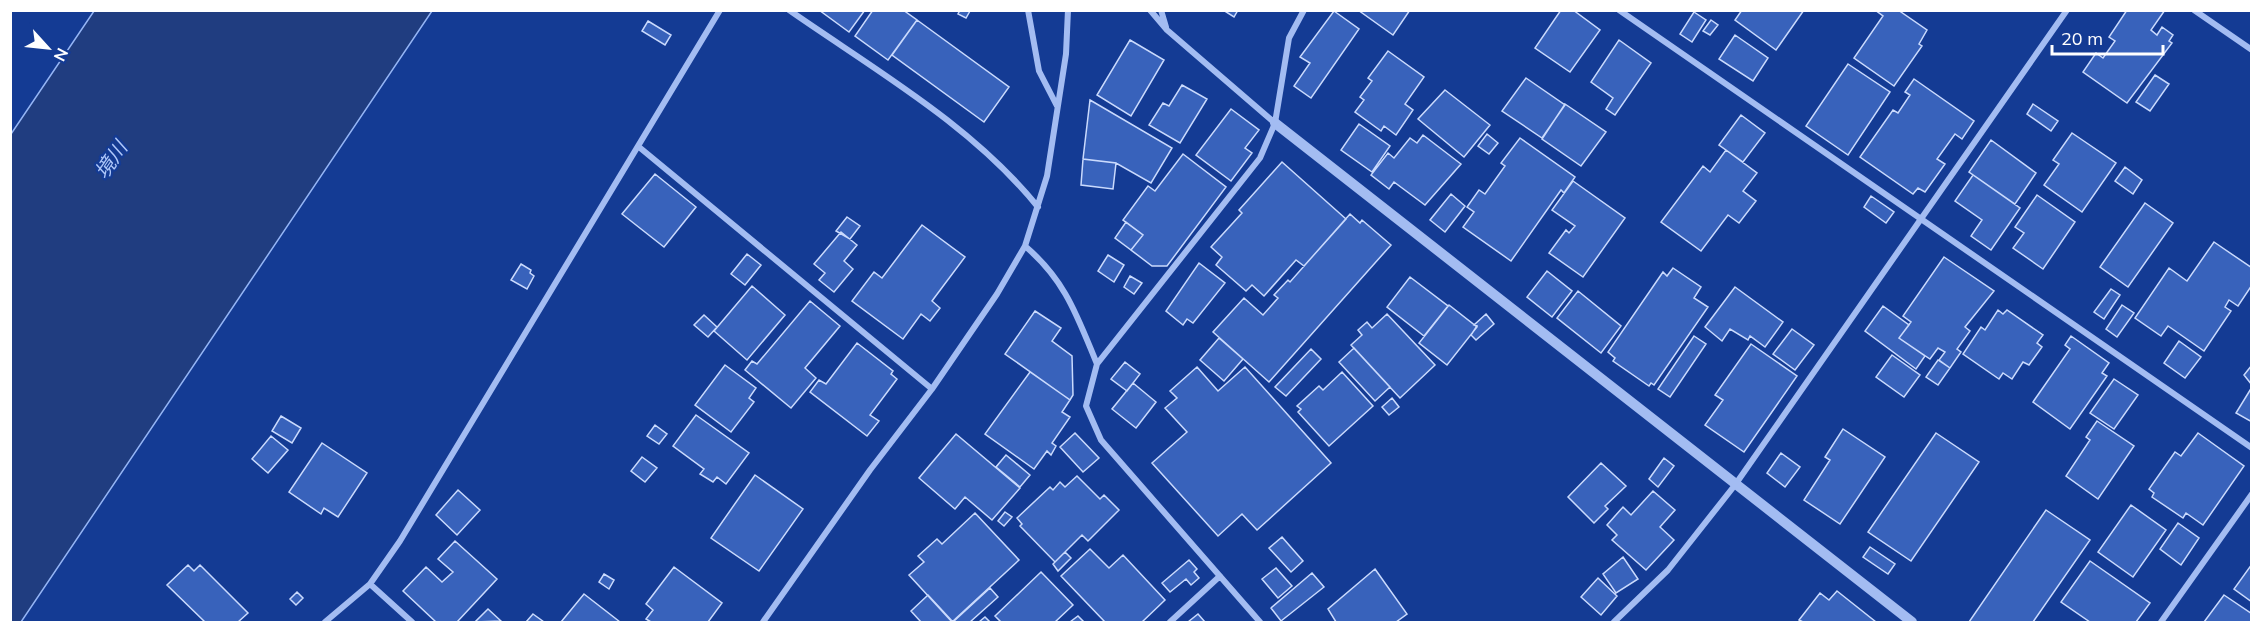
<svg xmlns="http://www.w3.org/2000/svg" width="2262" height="633" font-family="Mulish,'Noto Sans JP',sans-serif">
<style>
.water{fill:#203d80;stroke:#95b5f5;stroke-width:1.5}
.building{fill:#3862bb;stroke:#cadafd;stroke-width:1.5}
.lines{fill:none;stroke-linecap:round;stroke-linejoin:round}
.minor{stroke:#a3bcf2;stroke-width:6}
.tertiary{stroke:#a3bcf2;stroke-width:10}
.labels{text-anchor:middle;stroke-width:4.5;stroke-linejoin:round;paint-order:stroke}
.water-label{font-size:20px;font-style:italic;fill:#afc7f9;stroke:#143b94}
</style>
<rect width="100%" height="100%" fill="#143b94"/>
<path class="water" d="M 94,11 L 432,11 L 21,622 L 11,622 L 11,134 Z"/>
<path class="building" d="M 819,10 L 865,10 L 849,32 Z
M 873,10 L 903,10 L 917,20 L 888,60 L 855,36 Z
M 960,10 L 969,10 L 970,11 L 966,18 L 958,14 Z
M 1223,10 L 1238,10 L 1234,17 Z
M 1358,10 L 1410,10 L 1393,35 Z
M 1561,10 L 1573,10 L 1600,30 L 1570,72 L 1535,48 Z
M 1742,10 L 1804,10 L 1776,50 L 1735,20 Z
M 1875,10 L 1898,10 L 1927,30 L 1919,44 L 1922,46 L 1894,86 L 1854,58 L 1883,16 Z
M 2127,10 L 2165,10 L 2151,30 L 2157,35 L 2162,27 L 2173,35 L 2169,41 L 2172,43 L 2127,103 L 2083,72 L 2096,53 L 2103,58 L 2115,41 L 2109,37 Z
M 1334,11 L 1359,29 L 1311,98 L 1294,86 L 1310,63 L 1300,57 Z
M 1694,12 L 1706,20 L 1692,42 L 1680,34 Z
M 917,20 L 1009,87 L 984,122 L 892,55 Z
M 1711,20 L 1718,25 L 1710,35 L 1703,31 Z
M 648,21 L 671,35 L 665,45 L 642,31 Z
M 1735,35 L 1768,58 L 1753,81 L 1719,59 Z
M 1130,40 L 1164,60 L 1131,116 L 1097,95 Z
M 1619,40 L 1651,63 L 1615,115 L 1606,109 L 1613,98 L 1591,82 Z
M 1388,51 L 1424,77 L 1405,104 L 1413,110 L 1396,135 L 1384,126 L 1381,131 L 1355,112 L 1364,100 L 1360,97 L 1372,81 L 1368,78 Z
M 1848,64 L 1890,92 L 1848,155 L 1806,126 Z
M 2155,75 L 2169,84 L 2150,111 L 2136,102 Z
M 1526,78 L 1565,105 L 1542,138 L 1502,111 Z
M 1914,79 L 1974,121 L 1962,139 L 1955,134 L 1937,159 L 1945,164 L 1925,192 L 1918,188 L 1913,194 L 1860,157 L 1893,110 L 1898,113 L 1910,95 L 1905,92 Z
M 1182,85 L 1207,99 L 1180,143 L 1149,125 L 1163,103 L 1169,106 Z
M 1445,90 L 1490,125 L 1464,157 L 1418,119 Z
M 1090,100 L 1172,148 L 1151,183 L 1116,163 L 1083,159 Z
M 1565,104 L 1606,132 L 1581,166 L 1542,139 Z
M 2033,104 L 2058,121 L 2051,131 L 2027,114 Z
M 1231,109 L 1259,130 L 1245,148 L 1252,153 L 1231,181 L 1196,155 Z
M 1741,115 L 1765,133 L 1743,162 L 1719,145 Z
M 1359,124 L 1390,146 L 1372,172 L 1341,150 Z
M 2072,133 L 2116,163 L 2082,212 L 2044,185 L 2059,164 L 2053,160 Z
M 1487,134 L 1498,143 L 1489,154 L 1478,146 Z
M 1423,135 L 1461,164 L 1425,205 L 1394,182 L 1389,189 L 1371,175 L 1388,153 L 1394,158 L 1410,138 L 1417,143 Z
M 1520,138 L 1575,177 L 1564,193 L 1561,190 L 1511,261 L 1463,227 L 1474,212 L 1467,207 L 1479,190 L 1485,194 L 1505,166 L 1501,163 Z
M 1991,140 L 2036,173 L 2015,204 L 1969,172 Z
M 1726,150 L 1757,173 L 1743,191 L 1756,201 L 1739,223 L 1728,215 L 1701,251 L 1661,222 L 1703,166 L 1710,172 Z
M 1183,154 L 1226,187 L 1167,266 L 1152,266 L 1131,250 L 1143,235 L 1123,220 L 1148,186 L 1155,191 Z
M 1083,159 L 1116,163 L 1113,189 L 1081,185 Z
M 1282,162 L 1346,219 L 1304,266 L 1296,260 L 1264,296 L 1252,285 L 1246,291 L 1216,265 L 1222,257 L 1211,247 L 1242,213 L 1239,210 Z
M 2125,167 L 2142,180 L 2133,194 L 2115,181 Z
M 655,174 L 696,207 L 664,247 L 622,214 Z
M 1973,175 L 2020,208 L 1991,250 L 1971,236 L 1982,220 L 1955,201 Z
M 1573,181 L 1625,218 L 1583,277 L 1549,253 L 1566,230 L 1569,233 L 1575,226 L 1552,210 Z
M 1451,194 L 1465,206 L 1445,232 L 1430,220 Z
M 2037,195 L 2075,222 L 2043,269 L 2013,248 L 2024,233 L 2015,227 Z
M 1871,196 L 1894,212 L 1886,223 L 1864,207 Z
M 2145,203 L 2173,223 L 2128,287 L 2100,267 Z
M 1350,214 L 1360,223 L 1362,220 L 1391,245 L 1269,382 L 1213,332 L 1244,298 L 1263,315 L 1278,298 L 1274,295 L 1288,280 L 1290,282 Z
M 847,217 L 860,226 L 850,239 L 836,231 Z
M 1126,222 L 1143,235 L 1131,250 L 1115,238 Z
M 922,225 L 965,257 L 932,301 L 940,308 L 930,321 L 921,314 L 903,339 L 852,301 L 874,272 L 882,278 Z
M 841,232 L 857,245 L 844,261 L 853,269 L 834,292 L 819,280 L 825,273 L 814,264 Z
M 2214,242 L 2252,268 L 2252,285 L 2238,306 L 2229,300 L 2225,307 L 2231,311 L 2204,351 L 2168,326 L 2161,336 L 2135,318 L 2169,268 L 2187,281 Z
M 747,254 L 761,265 L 745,285 L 731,274 Z
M 1108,255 L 1124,265 L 1114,282 L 1098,271 Z
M 1944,257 L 1994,291 L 1965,327 L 1970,331 L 1957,349 L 1961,352 L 1950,368 L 1939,360 L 1945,352 L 1938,348 L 1930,359 L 1899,338 L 1911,322 L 1903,316 Z
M 1199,263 L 1225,283 L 1193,323 L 1187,319 L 1183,325 L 1166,311 Z
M 521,264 L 531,270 L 530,273 L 534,276 L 527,289 L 511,280 Z
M 1673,268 L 1701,287 L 1694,298 L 1708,307 L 1654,385 L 1651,383 L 1649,386 L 1613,361 L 1615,358 L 1608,352 L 1663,272 L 1667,276 Z
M 1547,271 L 1572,291 L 1552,317 L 1527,297 Z
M 1130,276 L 1142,283 L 1134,294 L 1124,287 Z
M 1410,277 L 1448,306 L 1424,336 L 1387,307 Z
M 752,286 L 785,315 L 747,360 L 714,331 Z
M 1735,287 L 1783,322 L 1765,347 L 1750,336 L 1748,340 L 1730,329 L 1722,341 L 1705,327 Z
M 2111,289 L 2120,295 L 2104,319 L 2094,312 Z
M 1578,291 L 1621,326 L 1601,353 L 1557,318 Z
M 810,301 L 840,326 L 805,368 L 816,378 L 791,408 L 745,370 L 752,361 L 757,364 Z
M 1449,305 L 1477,327 L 1447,365 L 1419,343 Z
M 2122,305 L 2134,313 L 2117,337 L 2106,329 Z
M 1883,306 L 1909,325 L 1899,338 L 1925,356 L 1916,369 L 1865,331 Z
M 1998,310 L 2003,314 L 2007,310 L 2043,335 L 2037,343 L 2042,347 L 2029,365 L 2023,362 L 2012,379 L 2003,373 L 1999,379 L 1963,354 L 1981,327 L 1985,330 Z
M 1035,311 L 1061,328 L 1052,341 L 1072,356 L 1073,395 L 1070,400 L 1005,354 Z
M 1387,314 L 1435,365 L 1400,398 L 1351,345 L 1362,335 L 1358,330 L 1367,322 L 1372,328 Z
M 1486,314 L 1494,324 L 1476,340 L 1471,335 L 1477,326 L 1474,325 Z
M 704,315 L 717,327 L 708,337 L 694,325 Z
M 1792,329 L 1814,345 L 1795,370 L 1773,354 Z
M 1694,336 L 1706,344 L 1670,397 L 1658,389 Z
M 2071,336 L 2109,363 L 2102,373 L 2107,376 L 2070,429 L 2033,402 L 2070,349 L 2065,345 Z
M 1219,338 L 1243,359 L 1224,381 L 1200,360 Z
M 2179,341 L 2201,357 L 2185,378 L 2164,363 Z
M 857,343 L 893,371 L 891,374 L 897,379 L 870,415 L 879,421 L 867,436 L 810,392 L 819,380 L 826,384 Z
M 1751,344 L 1797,376 L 1744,452 L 1705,425 L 1723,400 L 1715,395 Z
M 1354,348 L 1390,387 L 1375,401 L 1339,362 Z
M 1311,349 L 1321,359 L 1286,396 L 1275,387 Z
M 1892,355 L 1920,375 L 1904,397 L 1876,377 Z
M 1938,360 L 1950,368 L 1938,385 L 1926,377 Z
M 1125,362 L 1140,374 L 1127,391 L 1111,379 Z
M 725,365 L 756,388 L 749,398 L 754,402 L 731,432 L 695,405 Z
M 2252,365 L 2252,385 L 2244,375 Z
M 1197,367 L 1218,391 L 1245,367 L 1331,463 L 1257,530 L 1242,514 L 1218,536 L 1152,463 L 1187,432 L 1165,408 L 1177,398 L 1170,391 Z
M 1030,372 L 1070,400 L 1062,412 L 1070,417 L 1052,443 L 1056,446 L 1051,455 L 1047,451 L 1034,469 L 985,434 Z
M 1342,372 L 1373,406 L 1329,446 L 1298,412 L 1301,409 L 1297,406 L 1319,386 L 1323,390 Z
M 2114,379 L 2138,395 L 2114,429 L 2090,413 Z
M 1133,383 L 1156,402 L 1136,428 L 1112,409 Z
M 2252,387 L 2252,422 L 2236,413 Z
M 1392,398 L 1399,407 L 1389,415 L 1382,407 Z
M 696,415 L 749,453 L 726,484 L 717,477 L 713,482 L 700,474 L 704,469 L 673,446 Z
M 281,416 L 301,428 L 292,443 L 272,431 Z
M 2097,421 L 2134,446 L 2098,499 L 2066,476 L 2090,440 L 2086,437 Z
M 655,425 L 667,434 L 659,444 L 647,436 Z
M 1843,429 L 1885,457 L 1840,524 L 1804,500 L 1830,460 L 1825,457 Z
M 1075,433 L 1099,458 L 1083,472 L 1060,447 Z
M 1936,433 L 1979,462 L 1911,561 L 1868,532 Z
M 2198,433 L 2244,466 L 2203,525 L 2186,513 L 2183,518 L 2152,497 L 2154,493 L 2149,489 L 2175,452 L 2181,456 Z
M 956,434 L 1020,488 L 992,520 L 965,497 L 955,509 L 919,478 Z
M 271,436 L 288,450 L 268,473 L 252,459 Z
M 322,443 L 367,473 L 338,517 L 324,508 L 321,514 L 289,492 Z
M 1781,453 L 1800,467 L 1785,487 L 1767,473 Z
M 1006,455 L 1030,475 L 1020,487 L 996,467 Z
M 642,457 L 657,468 L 645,482 L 631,471 Z
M 1664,458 L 1674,466 L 1658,487 L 1649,479 Z
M 1601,463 L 1626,486 L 1605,506 L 1608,509 L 1594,523 L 1568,497 Z
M 755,475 L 803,509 L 759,571 L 711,538 Z
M 1077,476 L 1100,499 L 1104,495 L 1119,510 L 1088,541 L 1082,535 L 1055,562 L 1020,526 L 1022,524 L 1017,518 L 1050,487 L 1053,490 L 1060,482 L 1065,487 Z
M 458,490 L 480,510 L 457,535 L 436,515 Z
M 1653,491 L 1675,510 L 1660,527 L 1674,540 L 1646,570 L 1612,540 L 1617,535 L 1607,525 L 1623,507 L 1631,515 Z
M 2131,505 L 2166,530 L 2133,577 L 2098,552 Z
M 2046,510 L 2090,540 L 2033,622 L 1969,622 Z
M 1005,512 L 1012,517 L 1004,526 L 998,521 Z
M 975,513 L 1019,560 L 952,622 L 909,575 L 924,562 L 918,556 L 937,539 L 942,544 Z
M 2178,523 L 2199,538 L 2181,565 L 2160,549 Z
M 1282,537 L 1303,561 L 1291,572 L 1269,548 Z
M 455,541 L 497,579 L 457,622 L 436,622 L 403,591 L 426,567 L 442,582 L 453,572 L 438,559 Z
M 1870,547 L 1895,564 L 1888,574 L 1863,557 Z
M 1090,549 L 1109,568 L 1123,555 L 1165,600 L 1142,622 L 1105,622 L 1061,576 Z
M 1065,552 L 1071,558 L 1058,571 L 1053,564 Z
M 1623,557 L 1638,579 L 1616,593 L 1603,574 Z
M 1189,560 L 1197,569 L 1194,572 L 1199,578 L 1191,585 L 1186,579 L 1170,592 L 1162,583 Z
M 2090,561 L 2150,603 L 2136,622 L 2090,622 L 2061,602 Z
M 2252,564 L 2252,602 L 2234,589 Z
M 188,565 L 194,571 L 200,565 L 248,613 L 238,622 L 205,622 L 167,585 Z
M 674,567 L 722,603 L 708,622 L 651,622 L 646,619 L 653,610 L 646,604 Z
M 1276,568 L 1292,586 L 1278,598 L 1262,579 Z
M 1375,569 L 1407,614 L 1396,622 L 1336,622 L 1328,609 Z
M 1041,572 L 1073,605 L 1055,622 L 1001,622 L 995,616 Z
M 1312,573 L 1324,587 L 1281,621 L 1271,608 Z
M 604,574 L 614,580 L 609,589 L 599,582 Z
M 1598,578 L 1617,596 L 1601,615 L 1581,597 Z
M 990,588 L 998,597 L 970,622 L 921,622 L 911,611 L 928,595 L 953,622 Z
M 1837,591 L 1876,622 L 1803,622 L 1799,620 L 1820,593 L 1829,600 Z
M 297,592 L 303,598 L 296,605 L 290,599 Z
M 584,594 L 620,622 L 561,622 Z
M 2224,595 L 2252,614 L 2252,622 L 2204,622 Z
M 488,609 L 501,621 L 475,622 Z
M 533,614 L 544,622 L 526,622 Z
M 1198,614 L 1205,622 L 1188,622 Z
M 1078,616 L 1084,622 L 1070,622 Z
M 985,617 L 990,622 L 979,622 Z"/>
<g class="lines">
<path class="minor" d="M 789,10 C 875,70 972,125 1038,207
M 1028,10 L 1039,71 L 1057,106
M 1150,10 L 1167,30 L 1275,123
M 1161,10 L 1166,27
M 1619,10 L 2252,448
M 2194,10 L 2252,50
M 639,147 L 932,389
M 1025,246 C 1066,281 1077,316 1097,364
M 370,584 L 412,622
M 325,622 L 370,584 L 400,541 L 720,10
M 763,622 L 870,470 L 932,389 L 997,294 L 1025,246 L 1047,176 L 1066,54 L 1068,10
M 1170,622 L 1220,576
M 1260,622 L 1101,440 L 1086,406 L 1097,364 L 1260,158 L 1275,123 L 1289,38 L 1304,10
M 1614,622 L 1668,570 L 1735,485 L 2067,10
M 2161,622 L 2252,494"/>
<path class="tertiary" d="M 1275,123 L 1912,622"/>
</g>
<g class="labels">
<g class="water-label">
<text transform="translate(111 160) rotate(-56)" y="7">境川</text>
</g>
</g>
<rect width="2262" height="633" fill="none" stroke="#ffffff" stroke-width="24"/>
<g transform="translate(48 48) rotate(117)" stroke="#143b94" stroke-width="4.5" paint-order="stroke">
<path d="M0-4.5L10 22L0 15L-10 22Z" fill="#ffffff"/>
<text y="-9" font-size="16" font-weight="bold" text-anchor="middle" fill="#ffffff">N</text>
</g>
<path d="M2052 45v9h111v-9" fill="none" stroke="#ffffff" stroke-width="3"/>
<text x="2061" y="45" font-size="18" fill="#ffffff" stroke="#143b94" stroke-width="4.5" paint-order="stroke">20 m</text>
</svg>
